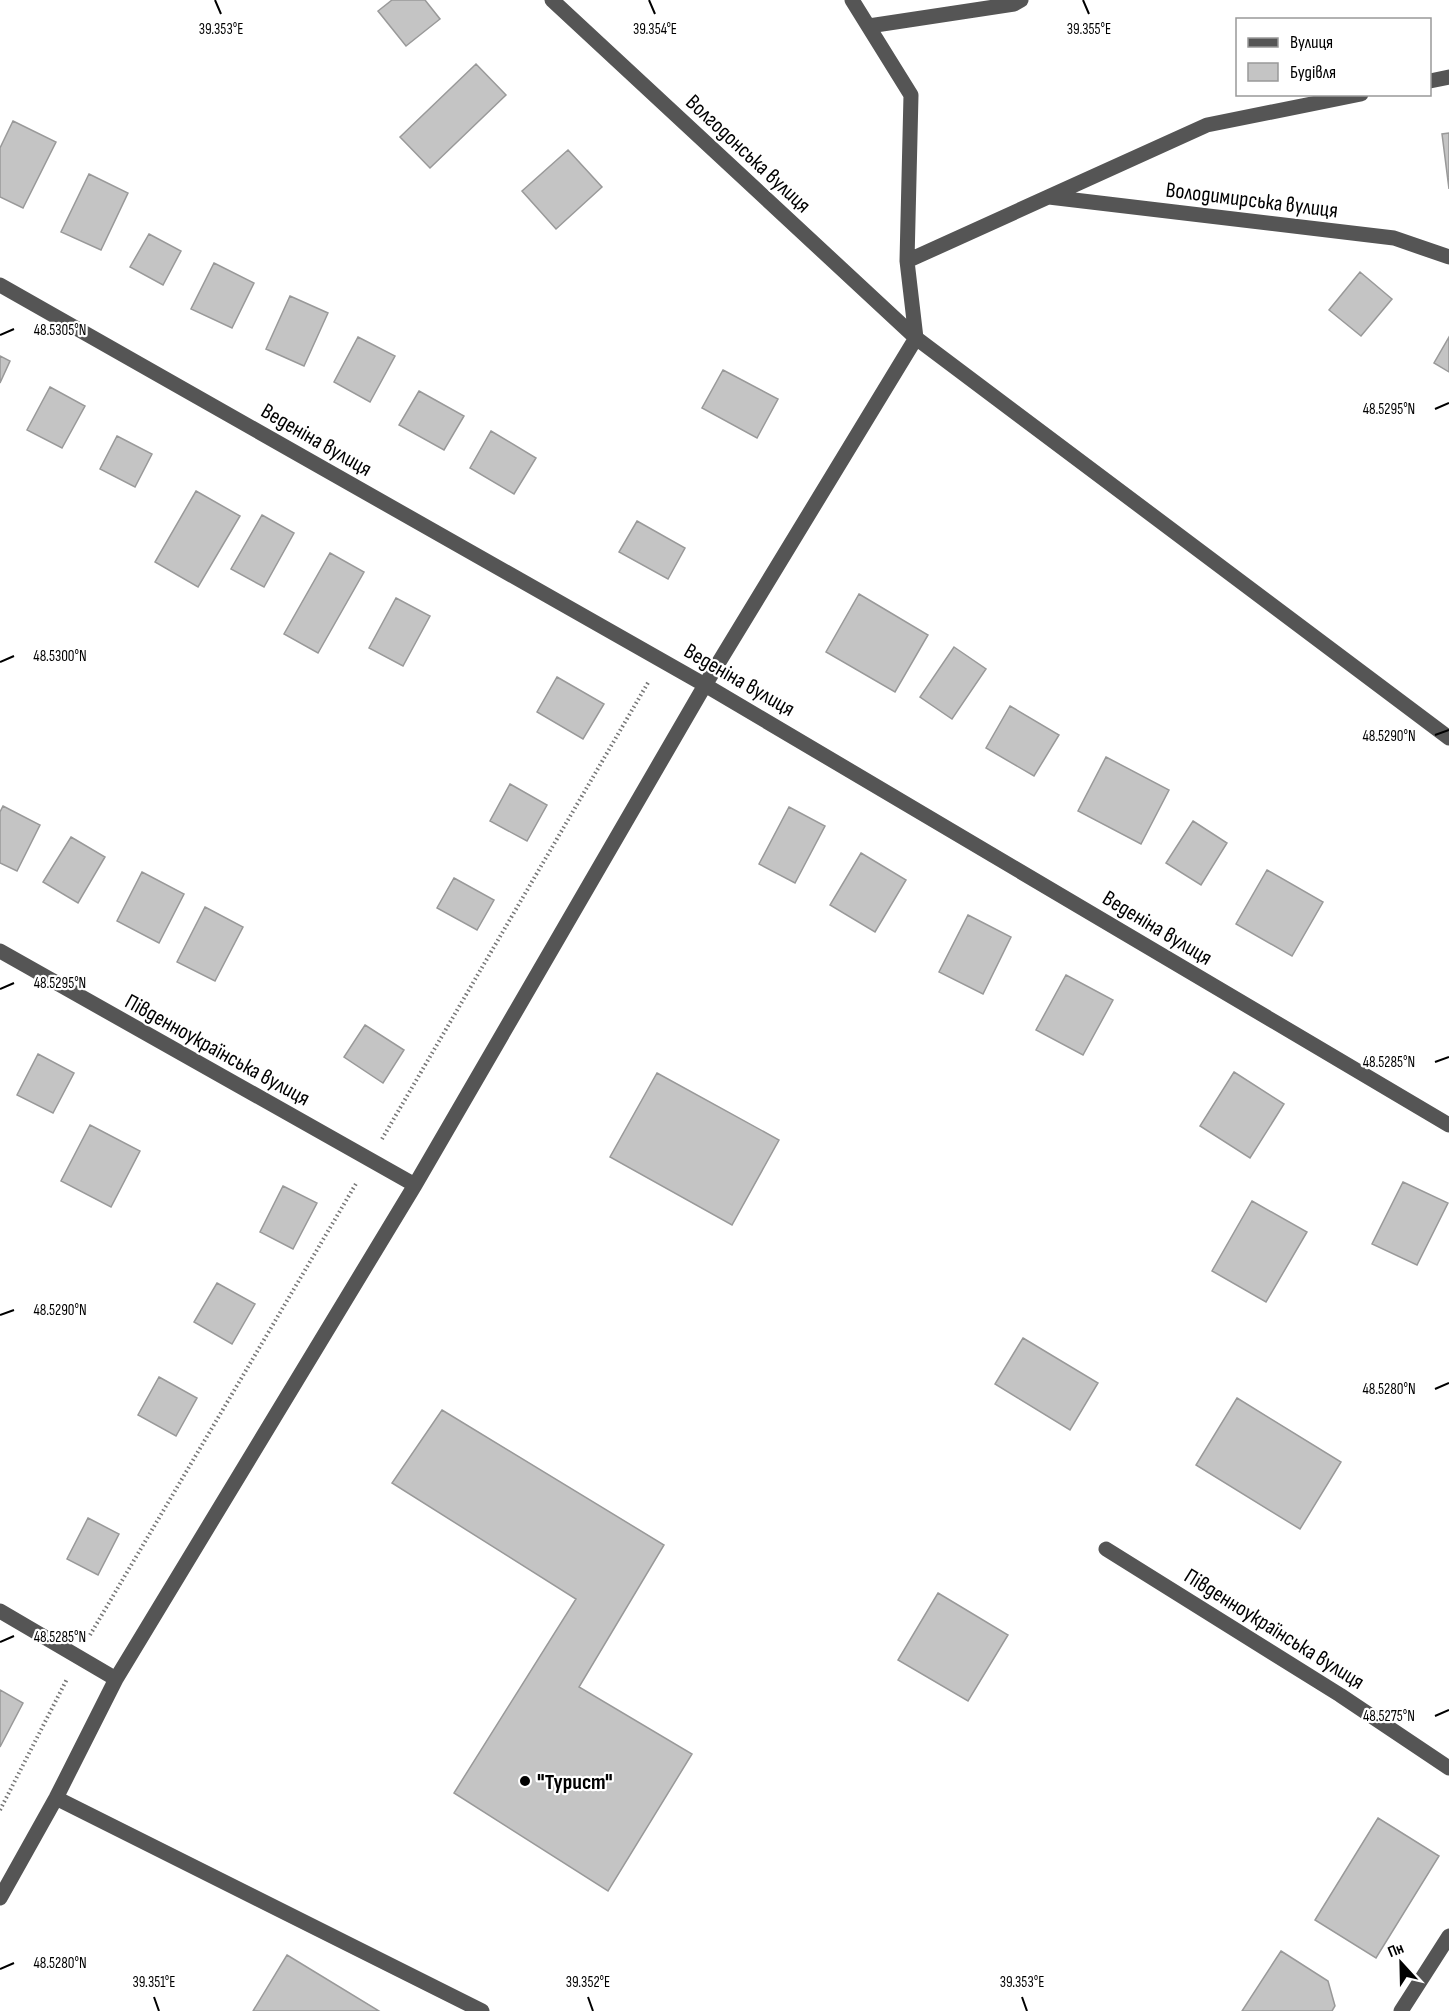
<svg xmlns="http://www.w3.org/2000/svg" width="1449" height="2011" font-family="'Sofia Sans Condensed',sans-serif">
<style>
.building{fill:#c4c4c4;stroke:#999;stroke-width:1.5}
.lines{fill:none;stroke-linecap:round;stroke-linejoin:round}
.path{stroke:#777;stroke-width:4;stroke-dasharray:1.5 3;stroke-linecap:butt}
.minor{stroke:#555;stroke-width:15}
.ticks{fill:none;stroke:#000;stroke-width:2}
.poi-dot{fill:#000;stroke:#fff;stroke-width:2}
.labels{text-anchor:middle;stroke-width:4.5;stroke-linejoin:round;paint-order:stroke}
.street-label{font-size:22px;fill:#000;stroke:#fff}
.poi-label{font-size:22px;font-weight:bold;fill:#000;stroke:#fff;text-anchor:start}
.ticks-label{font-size:15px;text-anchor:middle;fill:#000;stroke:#fff;stroke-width:4.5;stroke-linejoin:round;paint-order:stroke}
</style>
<rect width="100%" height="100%" fill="#fff"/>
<path class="building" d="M 392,0 L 425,0 L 440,19 L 406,46 L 378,11 Z
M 476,64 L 506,95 L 430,168 L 400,137 Z
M 13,121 L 56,142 L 23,208 L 0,197 L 0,148 Z
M 1449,133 L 1449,189 L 1442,134 Z
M 568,150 L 602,187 L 556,229 L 522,191 Z
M 89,174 L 128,193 L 101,250 L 61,232 Z
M 149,234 L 181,251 L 163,285 L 130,267 Z
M 214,263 L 254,283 L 232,328 L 191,309 Z
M 1360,272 L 1392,299 L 1361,336 L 1329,310 Z
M 290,296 L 328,313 L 304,366 L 266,349 Z
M 358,337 L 395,356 L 370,402 L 334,382 Z
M 1449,337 L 1449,372 L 1434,363 Z
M 0,356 L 10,361 L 0,383 Z
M 723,370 L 778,399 L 757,438 L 702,408 Z
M 50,387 L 85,406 L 62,448 L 27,430 Z
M 419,391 L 464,416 L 444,450 L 399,425 Z
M 491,431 L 536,458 L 514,494 L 470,468 Z
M 117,436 L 152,454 L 135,487 L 100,469 Z
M 196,491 L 240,516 L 198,587 L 155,562 Z
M 262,515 L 294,533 L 264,587 L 231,569 Z
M 637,521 L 685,548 L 668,579 L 619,552 Z
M 330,553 L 364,572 L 318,653 L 284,634 Z
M 859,594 L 928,635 L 895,692 L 826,652 Z
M 396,598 L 430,616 L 403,666 L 369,648 Z
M 954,647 L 986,669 L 952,719 L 920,697 Z
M 557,677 L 604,704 L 583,739 L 537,712 Z
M 1010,706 L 1059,735 L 1034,776 L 986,748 Z
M 1106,757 L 1169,790 L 1141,844 L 1078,811 Z
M 510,784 L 547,805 L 527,841 L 490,821 Z
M 3,806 L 40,825 L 17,871 L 0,863 L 0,812 Z
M 789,807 L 825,826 L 795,883 L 759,864 Z
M 1193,821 L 1227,843 L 1201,885 L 1166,863 Z
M 71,837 L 105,857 L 78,903 L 43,882 Z
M 861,853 L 906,880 L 875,932 L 830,905 Z
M 1267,870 L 1323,902 L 1292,956 L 1236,924 Z
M 142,872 L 184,894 L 159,943 L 117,921 Z
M 454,878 L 494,900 L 477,930 L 437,908 Z
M 205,907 L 243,927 L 215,981 L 177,962 Z
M 968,915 L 1011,937 L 983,994 L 939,972 Z
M 1066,975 L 1113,1000 L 1083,1055 L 1036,1030 Z
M 365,1025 L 404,1050 L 383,1083 L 344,1057 Z
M 38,1054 L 74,1073 L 53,1113 L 17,1095 Z
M 1234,1072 L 1284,1104 L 1250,1158 L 1200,1126 Z
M 657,1073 L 779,1140 L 732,1225 L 610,1157 Z
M 90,1125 L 140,1151 L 111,1207 L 61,1181 Z
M 1403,1182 L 1448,1203 L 1417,1265 L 1372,1244 Z
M 283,1186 L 317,1203 L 293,1249 L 260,1232 Z
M 1252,1201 L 1307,1232 L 1266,1302 L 1212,1271 Z
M 217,1283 L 255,1304 L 232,1344 L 194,1322 Z
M 1023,1338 L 1098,1383 L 1070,1430 L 995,1384 Z
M 159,1377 L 197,1398 L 176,1436 L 138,1415 Z
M 1237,1398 L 1341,1462 L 1300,1529 L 1196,1465 Z
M 442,1410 L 664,1545 L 579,1687 L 692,1754 L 608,1891 L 454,1793 L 576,1599 L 392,1483 Z
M 88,1518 L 119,1534 L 98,1575 L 67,1559 Z
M 938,1593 L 1008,1635 L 968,1701 L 898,1660 Z
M 0,1690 L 23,1703 L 0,1747 Z
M 1378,1818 L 1439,1856 L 1376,1958 L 1315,1920 Z
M 1281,1951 L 1328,1981 L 1335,2006 L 1332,2011 L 1242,2011 Z
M 287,1955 L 379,2011 L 253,2011 Z"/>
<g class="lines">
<path class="path" d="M 382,1139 L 649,681
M 90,1635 L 357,1182
M 0,1810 L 67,1679"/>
<path class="minor" d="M 552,0 L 916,338 L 1449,738
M 869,26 L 1014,4 L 1021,0
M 1430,81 L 1449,77
M 1049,197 L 1394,238 L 1449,257
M 907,261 L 1207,125 L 1361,94
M 0,285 L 705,685 L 1449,1125
M 0,951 L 415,1185
M 1106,1549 L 1340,1695 L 1449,1768
M 0,1611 L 116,1679
M 56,1798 L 482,2011
M 0,1898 L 56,1798 L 116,1679 L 415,1185 L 705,685 L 916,338 L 907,261 L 911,95 L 852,0
M 1401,2011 L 1449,1936"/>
</g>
<path class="ticks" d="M 215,0 L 221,14M 649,0 L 655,14M 1083,0 L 1089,14M 0,335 L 14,329M 1435,409 L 1449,403M 0,662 L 14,656M 1435,735 L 1449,730M 0,989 L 14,983M 1435,1062 L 1449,1057M 0,1315 L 14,1310M 1435,1389 L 1449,1383M 0,1642 L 14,1636M 1435,1716 L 1449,1710M 0,1969 L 14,1963M 154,1997 L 159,2011M 588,1997 L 593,2011M 1022,1997 L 1027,2011"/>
<circle class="poi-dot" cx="525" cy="1781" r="6"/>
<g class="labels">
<g class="street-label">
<text transform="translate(749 153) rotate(43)" y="8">Волгодонська вулиця</text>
<text transform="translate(1252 199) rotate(7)" y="8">Володимирська вулиця</text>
<text transform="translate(317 439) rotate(30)" y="8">Веденіна вулиця</text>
<text transform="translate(740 679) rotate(30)" y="8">Веденіна вулиця</text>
<text transform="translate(1158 927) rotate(31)" y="8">Веденіна вулиця</text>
<text transform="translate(218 1049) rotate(29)" y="8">Південноукраїнська вулиця</text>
<text transform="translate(1275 1628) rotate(32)" y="8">Південноукраїнська вулиця</text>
</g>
<g class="poi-label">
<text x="537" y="1789">"Турист"</text>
</g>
</g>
<g class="ticks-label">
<text x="221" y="34">39.353°E</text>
<text x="655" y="34">39.354°E</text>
<text x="1089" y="34">39.355°E</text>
<text x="60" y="335">48.5305°N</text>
<text x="1389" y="414">48.5295°N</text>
<text x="60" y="661">48.5300°N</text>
<text x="1389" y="741">48.5290°N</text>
<text x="60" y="988">48.5295°N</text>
<text x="1389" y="1067">48.5285°N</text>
<text x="60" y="1315">48.5290°N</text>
<text x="1389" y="1394">48.5280°N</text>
<text x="60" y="1642">48.5285°N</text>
<text x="1389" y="1721">48.5275°N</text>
<text x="60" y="1968">48.5280°N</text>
<text x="154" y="1987">39.351°E</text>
<text x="588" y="1987">39.352°E</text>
<text x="1022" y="1987">39.353°E</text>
</g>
<rect x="1236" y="18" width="195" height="78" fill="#ffffff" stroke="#999999" stroke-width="1.5"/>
<rect x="1248" y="38" width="30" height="9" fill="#555555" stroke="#999999" stroke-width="1.5"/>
<text x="1290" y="48" font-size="18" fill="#000000">Вулиця</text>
<rect x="1248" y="63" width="30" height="18" fill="#c4c4c4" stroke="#999999" stroke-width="1.5"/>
<text x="1290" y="78" font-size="18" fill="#000000">Будівля</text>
<g transform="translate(1401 1963) rotate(338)" stroke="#ffffff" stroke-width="4.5" paint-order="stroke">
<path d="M0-4.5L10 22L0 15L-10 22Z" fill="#000000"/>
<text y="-9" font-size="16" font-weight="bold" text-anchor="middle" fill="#000000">Пн</text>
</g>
</svg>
